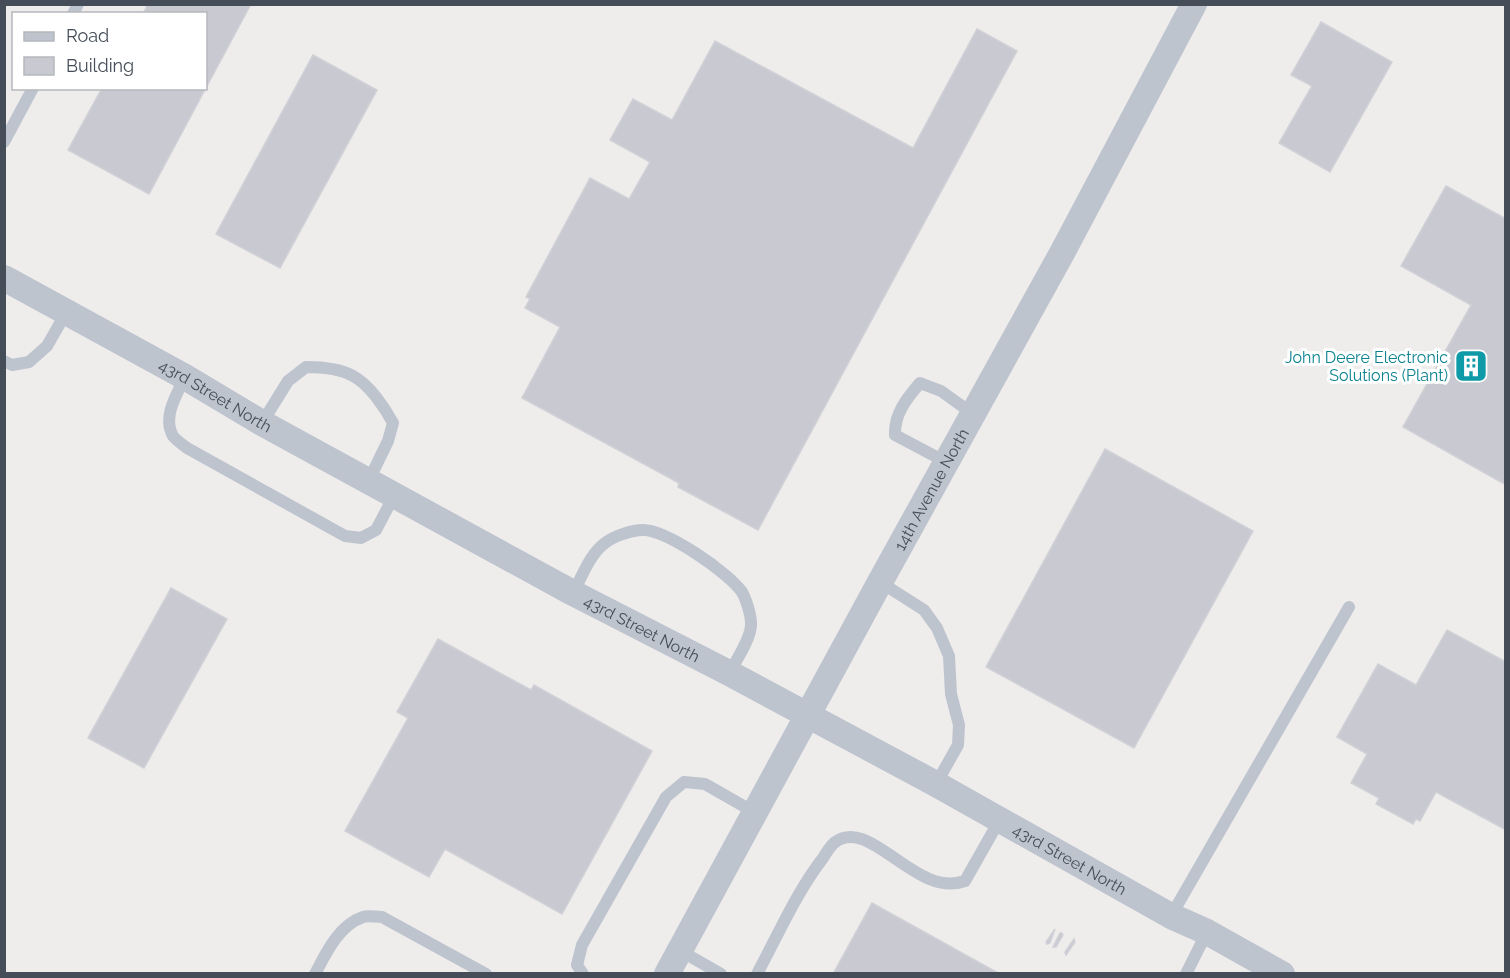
<svg xmlns="http://www.w3.org/2000/svg" width="1510" height="978" font-family="Raleway,sans-serif">
<style>
.building{fill:#c9cad1;stroke:#d0d1d7;stroke-width:1.5}
.lines{fill:none;stroke-linecap:round;stroke-linejoin:round}
.lane{stroke:#bdc4ce;stroke-width:12}
.street{stroke:#bdc4ce;stroke-width:26}
.labels{text-anchor:middle;stroke-width:6;stroke-linejoin:round;paint-order:stroke}
.culture-label{font-size:16px;fill:#0d838f;stroke:#fff;text-anchor:end}
.street-label{font-size:16px;fill:#454d58;stroke:#fff}
</style>
<rect width="100%" height="100%" fill="#efecec"/>
<path class="building" d="M 148,4 L 251,4 L 149,194 L 68,150 L 102,88 L 206,88 L 206,14 L 143,14 Z
M 1321,22 L 1392,62 L 1330,172 L 1279,143 L 1312,86 L 1291,75 Z
M 977,29 L 1017,51 L 758,530 L 678,487 L 679,483 L 522,398 L 560,327 L 525,308 L 530,299 L 526,297 L 590,178 L 629,199 L 650,162 L 610,140 L 633,99 L 672,120 L 715,41 L 913,148 Z
M 313,55 L 377,90 L 280,268 L 216,234 Z
M 1446,186 L 1506,219 L 1506,485 L 1403,427 L 1471,305 L 1401,266 Z
M 1105,449 L 1253,531 L 1134,748 L 986,667 Z
M 171,588 L 227,619 L 144,768 L 88,738 Z
M 1447,630 L 1506,662 L 1506,830 L 1436,792 L 1420,821 L 1416,819 L 1413,824 L 1376,804 L 1379,798 L 1351,783 L 1367,754 L 1337,737 L 1378,664 L 1416,685 Z
M 438,639 L 531,690 L 534,685 L 652,751 L 562,914 L 445,849 L 429,877 L 345,831 L 408,718 L 397,712 Z
M 872,903 L 1000,974 L 833,974 Z
M 1055,929 L 1050,943 L 1047,944 L 1046,942 Z
M 1060,933 L 1062,933 L 1063,935 L 1056,947 L 1053,947 Z
M 1074,939 L 1075,942 L 1066,955 L 1065,952 Z"/>
<g class="lines">
<path class="lane" d="M 73,14 L 78,4
M 4,142 L 33,88
M 4,361 L 12,365 L 29,362 L 47,346 L 67,311
M 185,377 C 177,394 162,417 173,436 C 176,440 183,445 187,448 L 345,536 L 361,538 L 376,530 L 395,494
M 262,423 L 288,381 L 306,367 C 322,367 339,368 353,376 C 369,384 385,408 393,423 L 388,441 L 369,480
M 946,462 L 895,435 C 894,414 907,398 920,383 L 941,391 L 973,414
M 880,582 L 924,610 L 937,628 L 949,656 L 951,694 L 959,725 L 958,745 L 936,784
M 573,593 C 582,577 589,555 605,543 C 614,536 632,530 643,530 C 667,530 729,573 742,592 C 746,599 751,615 751,623 C 752,637 736,661 729,673
M 1171,916 L 1349,607
M 679,950 L 721,974
M 315,974 C 326,953 339,925 363,917 C 368,915 376,917 382,917 L 486,974
M 583,974 L 577,965 L 582,945 L 666,797 L 684,782 L 705,784 L 754,812
M 757,974 C 778,935 796,893 823,858 C 826,853 830,847 834,843 C 870,814 915,899 965,881 L 999,821
M 1186,974 L 1207,932"/>
<g class="street">
<path id="s1" d="M 4,278 L 185,377 L 262,423 L 573,593 L 729,673 L 936,784 L 1171,916 L 1207,932 L 1282,974"/>
<path id="s2" d="M 667,974 L 880,582 L 1062,253 L 1194,4"/>
</g>
</g>
<defs>
<g id="building-square" transform="scale(1.725)"><rect x="-9" y="-9" width="18" height="18" rx="4" fill="#0f9aa8" stroke="#fff"/><path d="M-4-6H4V6H1V3H-1V6H-4ZM-2.5-4.3h1.7v1.8h-1.7ZM.8-4.3h1.7v1.8H.8ZM-2.5-1h1.7V.8h-1.7ZM.8-1h1.7V.8H.8Z" fill="#fff"/></g>
</defs>
<g fill-rule="evenodd">
<use href="#building-square" x="1471" y="366"/>
</g>
<g class="labels">
<g class="culture-label">
<text x="1448" y="363">John Deere Electronic<tspan x="1448" dy="18">Solutions (Plant)</tspan></text>
</g>
<g class="street-label">
<text dy="6" stroke="none"><textPath href="#s1" startOffset="242">43rd Street North</textPath></text>
<text dy="6" stroke="none"><textPath href="#s2" startOffset="552">14th Avenue North</textPath></text>
<text dy="6" stroke="none"><textPath href="#s1" startOffset="728">43rd Street North</textPath></text>
<text dy="6" stroke="none"><textPath href="#s1" startOffset="1214">43rd Street North</textPath></text>
</g>
</g>
<rect width="1510" height="978" fill="none" stroke="#454d58" stroke-width="12"/>
<rect x="12" y="12" width="195" height="78" fill="#ffffff" stroke="#b5b8bc" stroke-width="1.5"/>
<rect x="24" y="32" width="30" height="9" fill="#bdc4ce" stroke="#b5b8bc" stroke-width="1.5"/>
<text x="66" y="42" font-size="18" fill="#454d58">Road</text>
<rect x="24" y="57" width="30" height="18" fill="#c9cad1" stroke="#b5b8bc" stroke-width="1.5"/>
<text x="66" y="72" font-size="18" fill="#454d58">Building</text>
</svg>
